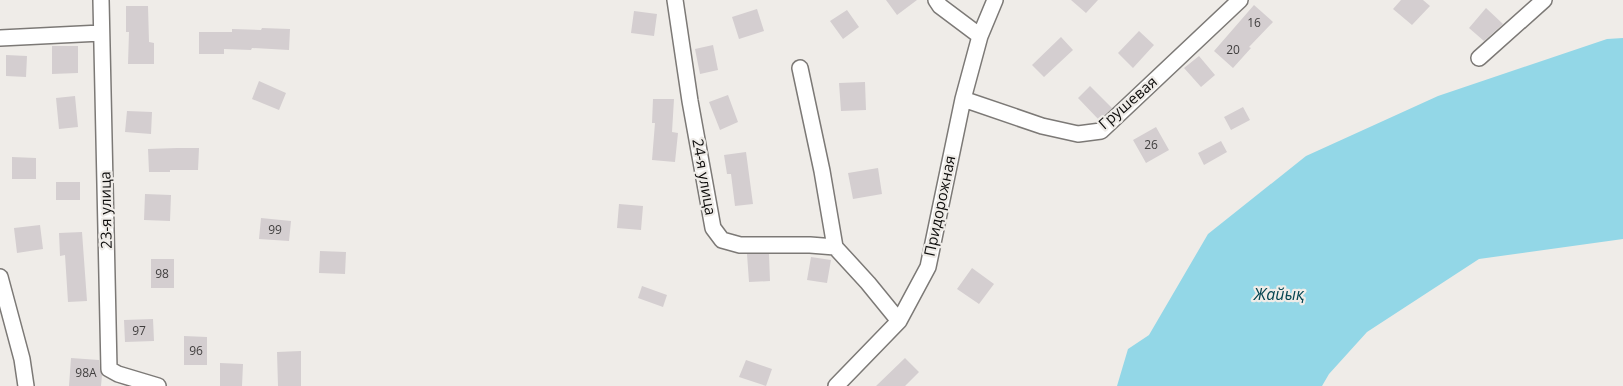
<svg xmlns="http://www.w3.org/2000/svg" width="1623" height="386" font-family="'Open Sans',sans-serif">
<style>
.water{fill:#93d7e7}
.building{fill:#d4ced0}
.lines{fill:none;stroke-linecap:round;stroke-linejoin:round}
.minor-casing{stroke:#7c7976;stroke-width:18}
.minor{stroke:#fff;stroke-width:15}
.labels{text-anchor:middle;stroke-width:4.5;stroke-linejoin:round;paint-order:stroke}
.number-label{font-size:12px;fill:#403e3e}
.street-label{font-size:15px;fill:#0f0e0d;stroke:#efece8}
.water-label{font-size:16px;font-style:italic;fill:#054551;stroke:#efece8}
</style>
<rect width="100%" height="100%" fill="#efece8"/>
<path class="water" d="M 1623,38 L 1623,239 L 1479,259 L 1367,332 L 1329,374 L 1322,386 L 1117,386 L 1128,349 L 1149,335 L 1208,234 L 1306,156 L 1438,96 L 1607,39 Z"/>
<path class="building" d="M 886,0 L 917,0 L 897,15 Z
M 1071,0 L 1098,0 L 1086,13 Z
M 1401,0 L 1423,0 L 1430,6 L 1412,25 L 1393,9 Z
M 1254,5 L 1273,22 L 1249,47 L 1251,48 L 1233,68 L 1214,51 Z
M 126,6 L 148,6 L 149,42 L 154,43 L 154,64 L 128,64 L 129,32 L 126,32 Z
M 1486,8 L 1503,24 L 1484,41 L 1469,28 Z
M 757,9 L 764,31 L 739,39 L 732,17 Z
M 847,10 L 859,27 L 843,39 L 830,21 Z
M 634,11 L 657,14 L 654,36 L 631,33 Z
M 262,28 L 290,29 L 289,50 L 252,48 L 251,50 L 224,49 L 224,54 L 199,54 L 199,32 L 232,32 L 232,29 L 261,30 Z
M 1139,31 L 1154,45 L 1133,68 L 1118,53 Z
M 1061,37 L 1073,50 L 1044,77 L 1032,65 Z
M 713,45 L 718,70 L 700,74 L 695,49 Z
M 52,46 L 78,46 L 78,73 L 52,74 Z
M 6,55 L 27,56 L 26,77 L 6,76 Z
M 1199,56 L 1215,75 L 1201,87 L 1184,68 Z
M 259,81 L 286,93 L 279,110 L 252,99 Z
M 865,82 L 866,110 L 841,111 L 839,83 Z
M 1090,86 L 1112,108 L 1099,120 L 1078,98 Z
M 728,95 L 738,122 L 720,130 L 709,102 Z
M 75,96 L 78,127 L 59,129 L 56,98 Z
M 653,99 L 674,99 L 672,132 L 678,133 L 675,162 L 652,160 L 655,123 L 652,123 Z
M 1243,107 L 1250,120 L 1231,130 L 1224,117 Z
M 127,111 L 152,112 L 151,134 L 125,132 Z
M 1156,127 L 1169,150 L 1146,163 L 1133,140 Z
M 1221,141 L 1227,152 L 1204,165 L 1198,153 Z
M 177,148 L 199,148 L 198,170 L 170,170 L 170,172 L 149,172 L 148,149 Z
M 746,152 L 753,204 L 735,206 L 731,174 L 727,174 L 724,155 Z
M 12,157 L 36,158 L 36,179 L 12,179 Z
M 878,168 L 882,194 L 853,199 L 848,173 Z
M 56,182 L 80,182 L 80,200 L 56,200 Z
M 145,194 L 171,195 L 170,221 L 144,220 Z
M 619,204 L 643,206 L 641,230 L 617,228 Z
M 261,218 L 291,221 L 289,241 L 259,239 Z
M 40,225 L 43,249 L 17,253 L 14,228 Z
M 82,232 L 87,301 L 68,302 L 65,255 L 60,256 L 59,233 Z
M 320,251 L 346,252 L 345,274 L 319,273 Z
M 747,254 L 769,254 L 770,281 L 749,282 Z
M 811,257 L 831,260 L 827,283 L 807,280 Z
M 151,259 L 174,259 L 174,288 L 151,288 Z
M 972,268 L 994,284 L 979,304 L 957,289 Z
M 642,286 L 667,295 L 663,307 L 638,298 Z
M 153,319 L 154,341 L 125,342 L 124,320 Z
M 184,336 L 207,337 L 207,365 L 184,365 Z
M 301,351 L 301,386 L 278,386 L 277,352 Z
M 71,358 L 99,360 L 100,370 L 102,375 L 101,386 L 69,386 Z
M 905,358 L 919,372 L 905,386 L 876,386 Z
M 746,360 L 772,369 L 766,386 L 739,377 Z
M 220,363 L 243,364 L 242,386 L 220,386 Z"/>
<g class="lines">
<g class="minor-casing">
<path id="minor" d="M 101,0 L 109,369 L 118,374 L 158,386
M 675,0 L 690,101 L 713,228 L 722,240 L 740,245 L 810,245 L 835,247
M 936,0 L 940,6 L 980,36
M 0,38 L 101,33
M 1479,58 L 1544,0
M 800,68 L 822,171 L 835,247 L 868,283 L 899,321
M 963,99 L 1042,126 L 1078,134 L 1101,131 L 1240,0
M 0,277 L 22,359 L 26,386
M 836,386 L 899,321 L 928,267 L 963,99 L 980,36 L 995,0"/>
</g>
<use href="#minor" class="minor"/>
</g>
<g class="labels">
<g class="number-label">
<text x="1254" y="27">16</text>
<text x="1233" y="54">20</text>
<text x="1151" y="149">26</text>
<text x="275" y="234">99</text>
<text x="162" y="278">98</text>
<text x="139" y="335">97</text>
<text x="196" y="355">96</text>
<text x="86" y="377">98А</text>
</g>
<g class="street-label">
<text transform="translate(1128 103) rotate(-41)" y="5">Грушевая</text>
<text transform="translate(704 177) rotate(80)" y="5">24-я улица</text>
<text transform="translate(940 206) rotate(-78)" y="5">Придорожная</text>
<text transform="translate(106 210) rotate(-91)" y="5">23-я улица</text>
</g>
<g class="water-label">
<text x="1279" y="300">Жайық</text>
</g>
</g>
</svg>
